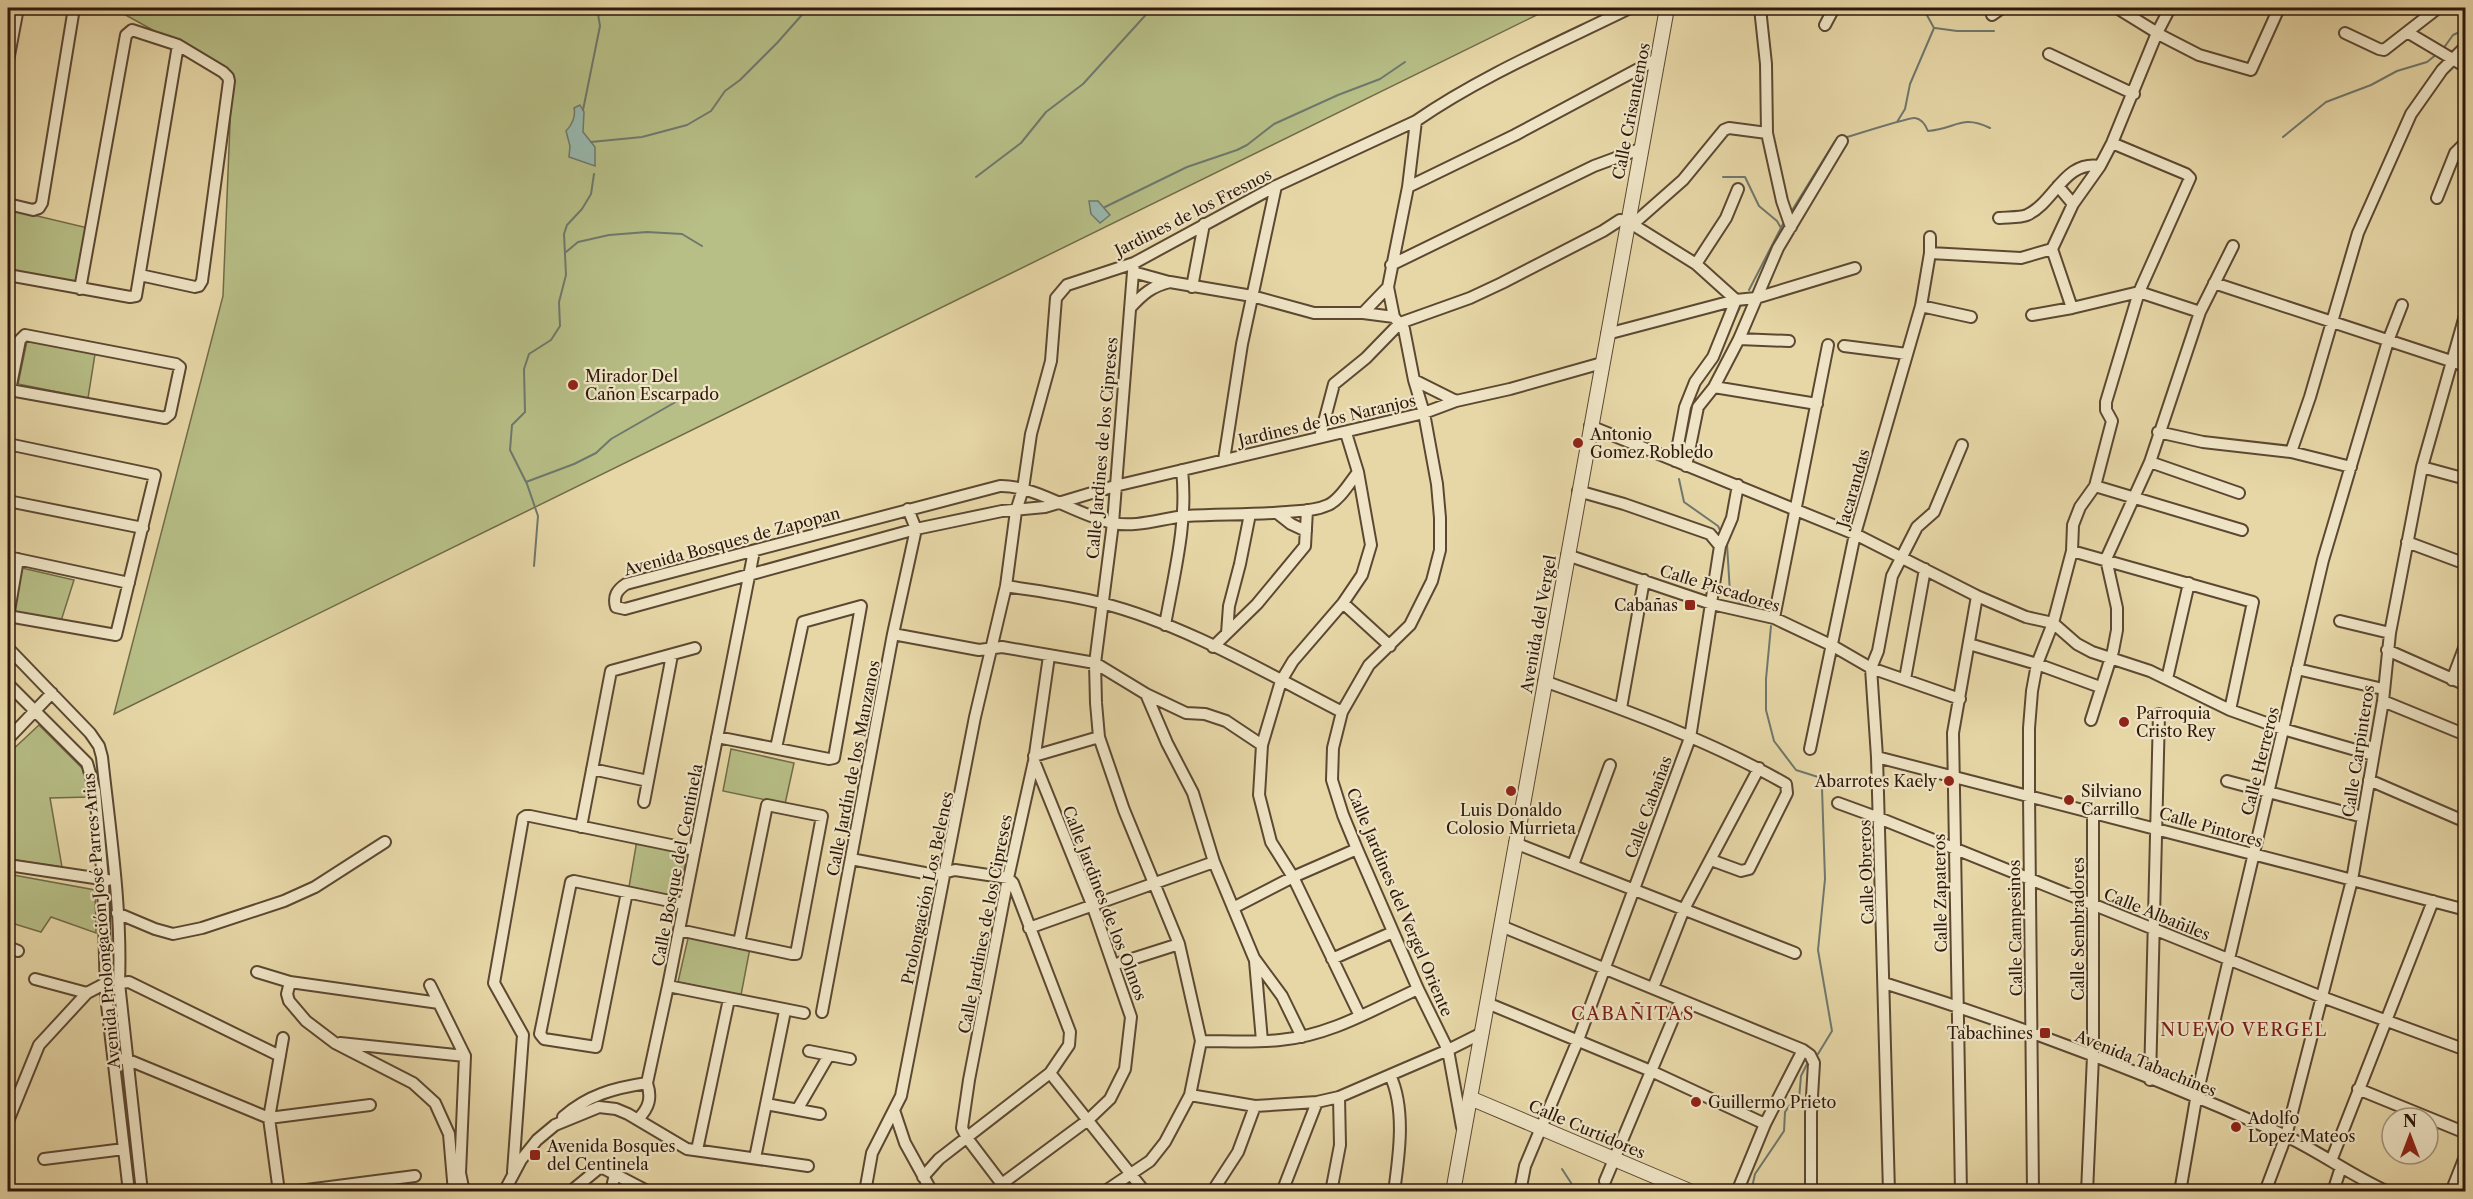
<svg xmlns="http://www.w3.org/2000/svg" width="2473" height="1199" font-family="'Libre Caslon Text',serif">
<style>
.green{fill:#b7be86;stroke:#726b48;stroke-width:1.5}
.water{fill:#98b8ae;stroke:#6e786d;stroke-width:1.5}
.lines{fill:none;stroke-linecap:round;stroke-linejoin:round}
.stream{stroke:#6e786d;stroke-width:2}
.minor-casing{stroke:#5c4832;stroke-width:14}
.tertiary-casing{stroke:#5c4832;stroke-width:16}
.minor{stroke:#efe5c6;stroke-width:10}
.tertiary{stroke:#efe5c6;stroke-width:14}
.poi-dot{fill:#8f2418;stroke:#efe5c6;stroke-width:2}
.labels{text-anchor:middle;stroke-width:4.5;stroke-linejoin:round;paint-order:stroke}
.street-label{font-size:16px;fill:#2e180b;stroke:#efe5c6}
.poi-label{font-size:16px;fill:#2e180b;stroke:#efe5c6;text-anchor:start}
.neighbourhood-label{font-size:18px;letter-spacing:1.5px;fill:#7a1f14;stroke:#efe5c6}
</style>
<rect width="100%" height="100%" fill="#e7d7a7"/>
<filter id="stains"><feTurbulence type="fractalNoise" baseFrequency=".00333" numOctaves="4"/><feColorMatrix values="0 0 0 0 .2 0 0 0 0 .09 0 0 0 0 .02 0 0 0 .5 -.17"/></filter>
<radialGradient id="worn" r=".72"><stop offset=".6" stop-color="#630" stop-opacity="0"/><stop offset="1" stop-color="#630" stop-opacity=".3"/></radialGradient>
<path class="green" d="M 113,8 L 1551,8 L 114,714 L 223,296 L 232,74 Z
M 8,209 L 88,228 L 78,284 L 8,269 Z
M 27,341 L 95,354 L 88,398 L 18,384 Z
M 22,568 L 74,580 L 61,621 L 13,611 Z
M 39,725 L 90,776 L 90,797 L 50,798 L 62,867 L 8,859 L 10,774 L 8,773 L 8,754 Z
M 731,749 L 794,763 L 785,804 L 723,791 Z
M 637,840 L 688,851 L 679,897 L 629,887 Z
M 8,874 L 95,890 L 96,933 L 51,917 L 41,932 L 8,922 Z
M 689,934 L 750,948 L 741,995 L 678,982 Z"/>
<path class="water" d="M 580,105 L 584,112 L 583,132 L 595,147 L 595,166 L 569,157 L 570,146 L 566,131 C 572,125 576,116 574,108 Z
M 1089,201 L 1098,201 L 1110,215 L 1100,223 L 1091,214 Z"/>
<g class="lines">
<path class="stream" d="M 1935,28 L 1957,31 L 1994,31
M 2443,49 L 2453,35 L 2466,29
M 583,110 L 600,26 L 597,8
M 1897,122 L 1905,109 L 1910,84 L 1934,28 L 1923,8
M 2283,137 L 2326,102 L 2371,85 L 2397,71 L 2427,62 L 2437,54
M 1844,138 C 1854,135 1910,117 1915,118 C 1922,119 1926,126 1928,131 C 1956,129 1961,114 1990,128
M 591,142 L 642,137 L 687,125 L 711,111 L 725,91 L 740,80 L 777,43 L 808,8
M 976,177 L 1021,143 L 1046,112 L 1083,84 L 1152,8
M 1723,177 L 1745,177 L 1759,206 L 1777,221 L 1781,228
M 1105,207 L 1187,167 L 1237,150 L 1247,145 L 1274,124 L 1338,95 L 1380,79 L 1405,62
M 1791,212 L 1835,141 L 1839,140
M 566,252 L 578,242 L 609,235 L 647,232 L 682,234 L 702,246
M 1749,290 L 1784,222
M 1732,324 L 1741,305
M 1686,428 L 1693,401
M 1679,479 L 1684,502 L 1718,526 L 1721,532
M 526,482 L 574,464 L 596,453 L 611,439 L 693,392
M 1727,544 L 1730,593 L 1744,606
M 534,566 L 538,516 L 527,484 L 510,450 L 512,425 L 525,412 L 524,369 L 529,354 L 551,340 L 560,326 L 559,302 L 566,275 L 564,234 L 567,225 L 582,209 L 591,194 L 594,174
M 1771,626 L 1766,679 L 1766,710 L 1774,741 L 1796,770 L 1818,777 L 1822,788 L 1825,879 L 1818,950 L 1832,1031 L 1818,1054
M 1562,1169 L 1575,1189 L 1580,1192
M 1751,1192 L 1755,1174 L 1784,1131 L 1785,1112 L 1792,1102 L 1799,1099 L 1801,1076 L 1807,1064"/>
<g class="minor-casing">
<path id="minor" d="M 1760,8 L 1766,64 L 1767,133 L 1782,201 L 1791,227
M 2117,8 L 2164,37 L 2199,55 L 2251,70 L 2279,8
M 1992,15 L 2002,8
M 1825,25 L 1834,8
M 2407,32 L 2466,67
M 2345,33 L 2379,49 L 2384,50 L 2438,8
M 2049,54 L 2134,94
M 8,61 L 18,8
M 1416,121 L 1408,187 L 1388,287 L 1394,317 L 1404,329 L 1414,380 L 1424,413 L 1437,484 L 1440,518 L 1440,550 L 1432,581 L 1410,625 L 1369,665 L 1342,712 L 1333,748 L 1332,780 L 1343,815 L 1357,849 L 1418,989 L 1448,1050 L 1462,1127
M 2058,186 L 2073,204
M 1408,187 L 1515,135 L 1657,59
M 2437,198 L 2455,153 L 2466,142
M 8,204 L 33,210 L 39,208 L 42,203 L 74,8
M 1999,218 C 2007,217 2020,218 2027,215 C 2055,202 2064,160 2100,166
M 1632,225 L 1683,180 L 1724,130 L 1729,128 L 1767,133
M 2052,249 L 2072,308 L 2139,292
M 1930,253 L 2021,258 L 2052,249 L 2073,204 L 2100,166 L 2112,143 L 2157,33 L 2170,8
M 1134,264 L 1133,272 L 1169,282
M 1696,264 L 1726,218 L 1738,189
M 1391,265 L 1594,166 L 1640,149
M 8,275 L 130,297 L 136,296 L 178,45
M 2214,283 L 2466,366
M 1192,287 L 1204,224
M 80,289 L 126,35 L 132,30 L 178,45 L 223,72 L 228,77 L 229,81 L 202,281 L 199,286 L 195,287 L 140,275
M 2139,292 L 2200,312
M 1921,306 L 1971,317
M 1130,308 C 1143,294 1152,286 1170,282 L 1252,296 L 1314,313 L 1363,313 L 1394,317
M 1363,313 L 1388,287
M 2032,315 L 2072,308
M 1607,334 L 1736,300 L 1756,298 L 1855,268
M 1739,339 L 1789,341
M 1844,346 L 1907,354
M 1414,380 L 1456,401
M 1714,387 L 1817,404
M 8,389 L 10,390 L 165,418 L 170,414 L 180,367 L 176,364 L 25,335 L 20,340 L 10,390
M 1590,426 L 1855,534 L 1977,596 L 2026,617 L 2053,623 L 2077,644 L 2092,652 L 2150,671 L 2230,710 L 2283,729 L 2373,755
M 2158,432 L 2203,442 L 2291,452 L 2351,467
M 1346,433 L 1358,472 L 1371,545 L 1362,575 L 1343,603 L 1293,661 L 1281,681 L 1262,745 L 1259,795 L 1271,842 L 1293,877 L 1360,1016
M 1320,437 L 1334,384 L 1366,358 L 1400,323 L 1470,298 L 1502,283 L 1603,231 L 1620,220 L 1627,221 L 1696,264 L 1736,300 L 1713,357 L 1695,382 L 1685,407 L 1675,461
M 8,444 L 155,475 L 116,635 L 8,616
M 2291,452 L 2310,397 L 2358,233 L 2411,114 L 2442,70 L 2466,46
M 1224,460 L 1242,344 L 1276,186
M 2150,462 L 2239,493
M 1686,466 L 1698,407 L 1714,387 L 1739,339 L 1778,248 L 1842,141
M 2422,467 L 2466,479
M 1358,472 C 1350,482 1340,500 1328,505 C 1315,511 1300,511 1287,512 C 1253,515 1220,514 1186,516 C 1163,518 1136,528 1113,523 C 1078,516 1035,485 1000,486 L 626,584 C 617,590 613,596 616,607 L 625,609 L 916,529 L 1002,511 L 1045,507 L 1115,486 L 1424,413 L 1456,401 L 1510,389 L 1602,363
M 2095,486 L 2242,530
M 1578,491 L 1624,504 L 1710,534 L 1720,546
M 8,501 L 143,528
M 1277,513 L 1291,524 L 1306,531
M 2407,542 L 2466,564
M 2072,551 L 2253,602 L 2230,710
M 1567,555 L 1712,604 L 1774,618 L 1833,646 L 1871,668 L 1960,699
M 8,557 L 129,583
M 1006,586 C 1037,591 1070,595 1101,603 C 1182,623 1268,674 1342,712
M 1343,603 L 1390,646
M 8,617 L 18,559
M 1774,618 L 1828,345
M 2340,621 L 2390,633
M 1165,625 C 1174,574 1188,522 1182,470
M 1227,633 L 1229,606 L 1240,564 L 1250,514
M 893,634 L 979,650 L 1002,647 L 1095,663 L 1146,694 L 1186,713 L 1205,714 L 1226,721 L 1262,745
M 1969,644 L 2037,664 L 2100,687
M 1213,647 L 1257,604 L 1305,546 L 1307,510
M 8,648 L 90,733 L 99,746 L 102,757 C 110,832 122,908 119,983 L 142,1192
M 2387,650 L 2466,685
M 2297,669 L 2383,689
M 1905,679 L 1925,569
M 2167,679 L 2189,583
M 2452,680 L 2466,643
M 1544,681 C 1625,710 1711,741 1786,784 L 1787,793 L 1749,869 L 1741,871 L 1711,860
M 8,684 L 87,763 L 95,791 L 103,880 L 106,996 L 129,1192
M 1146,694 L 1167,743 L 1193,793 L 1214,862 L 1254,958 L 1282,996 L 1302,1037
M 2383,701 L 2466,735
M 1621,708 L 1644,580
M 2091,720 L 2113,651 L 2117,630 L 2117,608 L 2106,559 L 2150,462 L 2200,312 L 2233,246
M 717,737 L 829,759 L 834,758 L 861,606 L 803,622 L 776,748
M 8,739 L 52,693
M 1810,749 L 1855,534 L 1921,306 L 1930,253 L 1930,237
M 1034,756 L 1099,737
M 1877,757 C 2074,807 2270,858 2466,910
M 592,769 L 648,781
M 2369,780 L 2466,822
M 2227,781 L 2363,817
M 644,802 L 672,655
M 1838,803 L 1879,818 L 2322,997 L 2466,1050
M 581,827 L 611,671 L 695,648
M 1515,843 L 1795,953
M 851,859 L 935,875 L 955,870 L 1008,878 L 1013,883 L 1070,1032 L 1069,1045 L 1050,1073 L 939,1159 L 923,1177
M 8,865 L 108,880
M 1573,865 L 1610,765
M 627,892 L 596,1047 L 544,1039 L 540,1034 L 571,882 L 574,881 L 684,904
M 1233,908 L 1293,877 L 1357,849
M 117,913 L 155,929 L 173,934 L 202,928 L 284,901 L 315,887 L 385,842
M 1501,926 L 1803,1050 L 1810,1055 L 1814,1063 L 1811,1113 L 1811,1192
M 1029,928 L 1214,862
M 679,930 L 792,954 L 796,954 L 822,816 L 767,805 L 739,943
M 8,947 L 18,951
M 1332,959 L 1393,932
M 1255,961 L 1262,1041
M 1113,965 L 1179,944
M 257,972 L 290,982 L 439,1003
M 35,979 L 87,993
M 290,982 L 287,994 L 289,1001 L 306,1021 L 335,1043 L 413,1083 L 435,1103 L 449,1134 L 454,1192
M 119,983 L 129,982 L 280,1056
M 1884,983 C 2019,1025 2155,1077 2284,1135 C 2320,1152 2352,1176 2388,1192
M 430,985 L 465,1056 L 460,1173 L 464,1192
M 668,986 L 804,1013
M 1653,988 L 1684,909 L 1759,768
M 1487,1003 L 1651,1071 L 1765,1124
M 822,1012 L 893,634 L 916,529 L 908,509
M 1201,1041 C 1227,1041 1254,1043 1280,1040 C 1329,1036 1374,1009 1418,989
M 340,1043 L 465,1056
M 809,1051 L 850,1059
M 122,1059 L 126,1059 L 269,1118 L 370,1105
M 1050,1073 L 1145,1192
M 1390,1075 C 1406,1109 1399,1156 1394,1192
M 2150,1080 L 2159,714
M 647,1083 L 668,986 L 754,551
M 2358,1089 L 2466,1133
M 1190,1095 L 1255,1106 L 1317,1102 L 1339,1097 L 1448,1050 L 1482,1033
M 766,1104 L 820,1114
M 797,1110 L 829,1055
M 894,1110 L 905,1143 L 932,1192
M 563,1117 C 588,1095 614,1088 647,1083
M 638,1119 C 649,1108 652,1098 647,1083
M 8,1121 L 39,1045 L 87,993 L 106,983
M 697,1150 L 729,999
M 755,1158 L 785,1011
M 44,1159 L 124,1149
M 2331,1161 L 2433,901
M 513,1172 L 523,1035 L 494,983 L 523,818 L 526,816 L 530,816 L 695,850
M 1605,1181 L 1681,1000
M 1003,1183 L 1088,1120 L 1110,1099 L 1125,1069 L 1131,1017 L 1093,907 L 1034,761
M 279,1192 L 269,1118 L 283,1038
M 291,1192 L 415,1176
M 504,1192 L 521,1160 L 537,1140 L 555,1125 L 599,1107 L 616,1109 L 628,1114 L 687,1149 L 808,1166
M 570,1192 L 598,1169 L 603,1168 L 649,1192
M 611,1192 L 615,1174
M 865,1192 L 872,1153 L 901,1096 L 975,717 L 1006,586 L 1016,511 L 1023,489 L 1031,434 L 1051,361 L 1056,298 L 1067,285 L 1134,263 L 1276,186 L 1416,121 C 1481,76 1559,43 1630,8
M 1008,1192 L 967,1138 L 962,1128 L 969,1080 L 1008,878 L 1034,761 L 1049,656
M 1104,1192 L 1150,1161 L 1165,1142 L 1190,1095 L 1201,1041 L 1179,944 L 1124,810 L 1099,737 L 1096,703 L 1095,663 L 1113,523 L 1133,272
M 1212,1192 L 1238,1152 L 1255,1106
M 1282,1192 L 1317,1102
M 1331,1192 L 1340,1145 L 1339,1097
M 1520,1192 L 1525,1166 L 1578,1040 L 1690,738 L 1720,546 L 1732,518 L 1738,485
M 1737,1192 L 1765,1124 L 1803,1050
M 1889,1192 L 1877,757 L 1871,668 L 1878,651 L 1892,576 L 1917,527 L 1934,512 L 1962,445
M 1961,1192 L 1953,733 L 1977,596
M 2033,1192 L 2029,795 L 2029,728 L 2032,691 L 2037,664 L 2053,623 L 2072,551 L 2073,525 L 2080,507 L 2095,486 L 2112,421 L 2106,410 L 2106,402 L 2139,292 L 2190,178 L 2186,174 L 2112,143
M 2087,1192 L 2093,1056 L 2093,811
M 2180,1192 L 2196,1099 L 2323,560 L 2388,341 L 2402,305
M 2265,1192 L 2286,1136 L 2352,880 L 2383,701 L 2390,633 L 2422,467 L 2466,312
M 2333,1192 L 2341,1167
M 2451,1192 L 2466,1154"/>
</g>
<g class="tertiary-casing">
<path id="tertiary" d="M 1470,1098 L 1692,1192
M 1453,1192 L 1667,8"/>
</g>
<use href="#minor" class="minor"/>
<use href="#tertiary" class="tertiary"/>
</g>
<g class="poi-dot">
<circle cx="573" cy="385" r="6"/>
<circle cx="1578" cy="443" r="6"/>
<rect x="1684" y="599" width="12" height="12" rx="3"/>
<circle cx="2124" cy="722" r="6"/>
<circle cx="1949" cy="781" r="6"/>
<circle cx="1511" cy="791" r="6"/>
<circle cx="2069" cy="800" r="6"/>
<rect x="2039" y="1027" width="12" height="12" rx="3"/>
<circle cx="1696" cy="1102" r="6"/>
<circle cx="2236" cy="1127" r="6"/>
<rect x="529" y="1149" width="12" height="12" rx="3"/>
</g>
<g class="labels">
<g class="street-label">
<text transform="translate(1631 111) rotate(-79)" y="6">Calle Crisantemos</text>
<text transform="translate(1193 212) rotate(-27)" y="6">Jardines de los Fresnos</text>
<text transform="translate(1327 420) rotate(-13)" y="6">Jardines de los Naranjos</text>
<text transform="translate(1102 448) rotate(-85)" y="6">Calle Jardines de los Cipreses</text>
<text transform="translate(1853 488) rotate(-74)" y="6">Jacarandas</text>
<text transform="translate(732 541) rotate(-15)" y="6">Avenida Bosques de Zapopan</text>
<text transform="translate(1720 588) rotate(17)" y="6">Calle Piscadores</text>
<text transform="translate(1538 624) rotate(-80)" y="6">Avenida del Vergel</text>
<text transform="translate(2358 751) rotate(-81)" y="6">Calle Carpinteros</text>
<text transform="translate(2260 761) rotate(-76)" y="6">Calle Herreros</text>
<text transform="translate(853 768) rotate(-79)" y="6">Calle Jardín de los Manzanos</text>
<text transform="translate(1648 807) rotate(-70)" y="6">Calle Cabañas</text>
<text transform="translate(2211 827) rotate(16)" y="6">Calle Pintores</text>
<text transform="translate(677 865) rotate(-79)" y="6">Calle Bosque del Centinela</text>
<text transform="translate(1866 872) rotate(-92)" y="6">Calle Obreros</text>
<text transform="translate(927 888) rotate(-78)" y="6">Prolongación Los Belenes</text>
<text transform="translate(1940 893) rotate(-91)" y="6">Calle Zapateros</text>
<text transform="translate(1400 902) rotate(67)" y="6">Calle Jardines del Vergel Oriente</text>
<text transform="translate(1105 903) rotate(69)" y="6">Calle Jardines de los Olmos</text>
<text transform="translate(2157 914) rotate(22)" y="6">Calle Albañiles</text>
<text transform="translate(101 921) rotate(-95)" y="6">Avenida Prolongación José Parres Arias</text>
<text transform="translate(985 924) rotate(-79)" y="6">Calle Jardines de los Cipreses</text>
<text transform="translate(2015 928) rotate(-91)" y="6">Calle Campesinos</text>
<text transform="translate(2078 929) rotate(-90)" y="6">Calle Sembradores</text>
<text transform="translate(2146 1063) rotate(22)" y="6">Avenida Tabachines</text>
<text transform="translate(1587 1129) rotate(23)" y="6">Calle Curtidores</text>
</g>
<g class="poi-label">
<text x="585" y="382">Mirador Del<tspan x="585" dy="18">Cañon Escarpado</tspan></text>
<text x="1590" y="440">Antonio<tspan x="1590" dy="18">Gomez Robledo</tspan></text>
<text x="1678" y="611" text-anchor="end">Cabañas</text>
<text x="2136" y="719">Parroquia<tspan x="2136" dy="18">Cristo Rey</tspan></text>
<text x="1937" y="787" text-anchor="end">Abarrotes Kaely</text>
<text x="2081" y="797">Silviano<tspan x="2081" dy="18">Carrillo</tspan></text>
<text x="1511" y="816" text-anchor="middle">Luis Donaldo<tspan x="1511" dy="18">Colosio Murrieta</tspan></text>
<text x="2033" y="1039" text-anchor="end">Tabachines</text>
<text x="1708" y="1108">Guillermo Prieto</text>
<text x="2248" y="1124">Adolfo<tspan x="2248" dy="18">Lopez Mateos</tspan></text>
<text x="547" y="1152">Avenida Bosques<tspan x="547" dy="18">del Centinela</tspan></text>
</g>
<g class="neighbourhood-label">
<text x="1633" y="1020">CABAÑITAS</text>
<text x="2244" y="1036">NUEVO VERGEL</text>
</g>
</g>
<rect width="2473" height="1199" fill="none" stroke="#e7d7a7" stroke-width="30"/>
<rect x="9" y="9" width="2455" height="1181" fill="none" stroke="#2e180b" stroke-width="3"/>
<rect x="15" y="15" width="2443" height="1169" fill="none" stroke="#2e180b" stroke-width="1.5"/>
<g transform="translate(2410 1136)"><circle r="28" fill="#efe5c6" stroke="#a2937b" stroke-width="1.5"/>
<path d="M0-4.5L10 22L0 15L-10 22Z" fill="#8f2418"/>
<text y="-9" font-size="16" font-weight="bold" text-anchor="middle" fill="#2e180b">N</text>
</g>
<rect width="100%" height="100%" filter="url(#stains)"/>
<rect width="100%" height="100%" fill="url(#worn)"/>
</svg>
